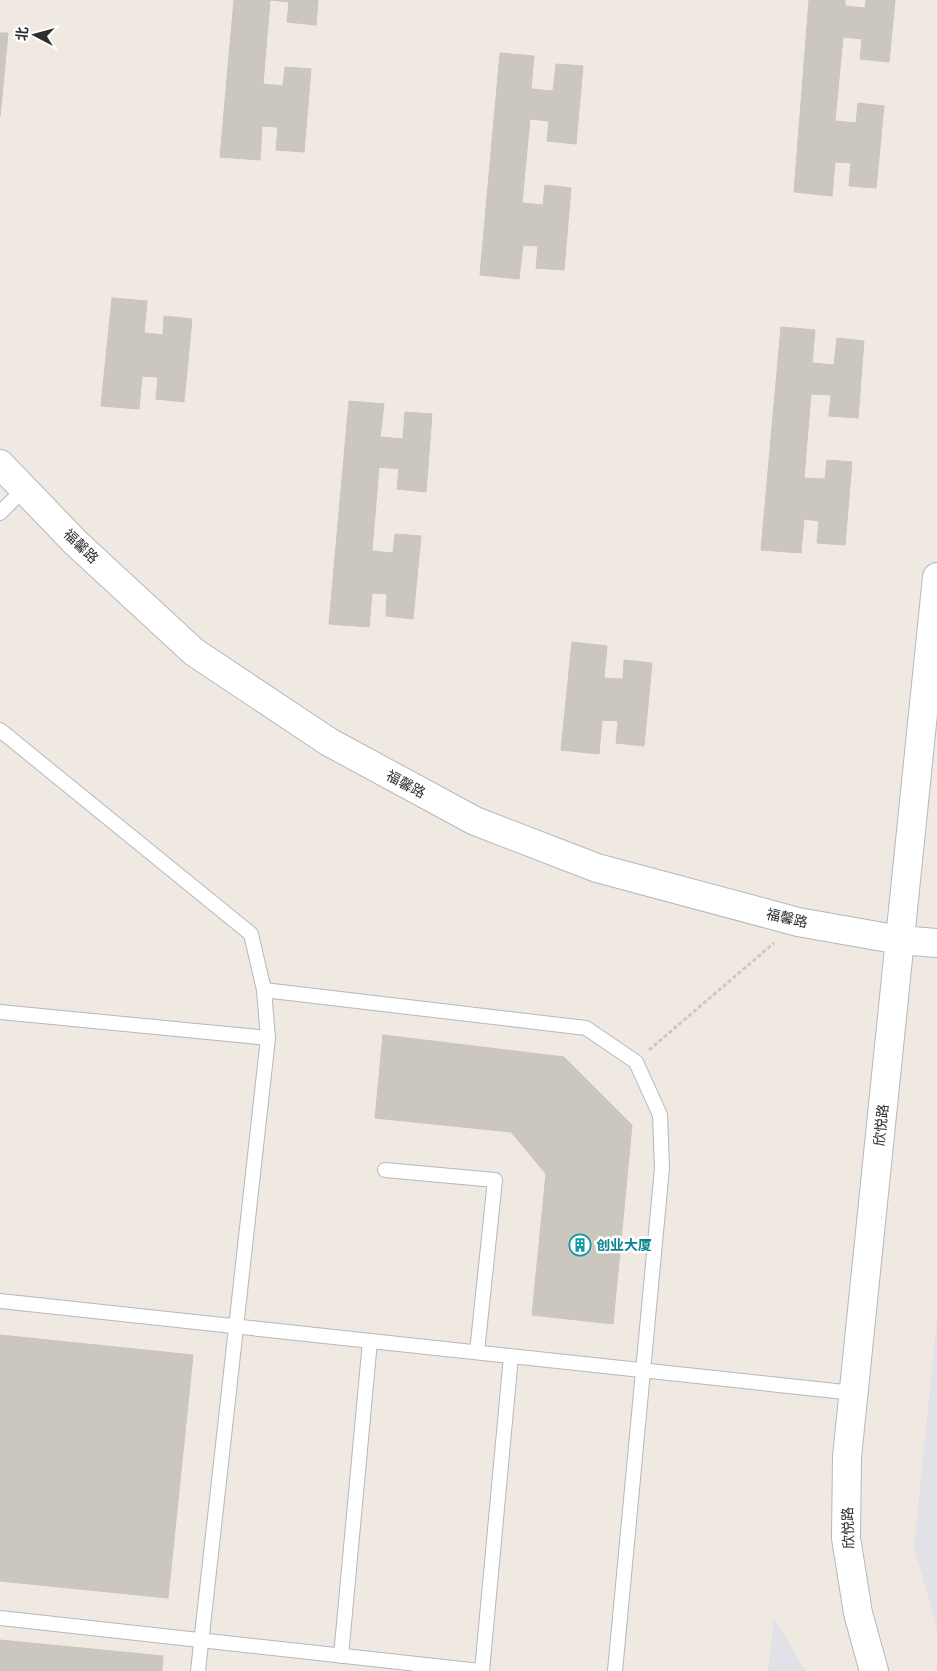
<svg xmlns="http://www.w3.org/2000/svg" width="937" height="1671" font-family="Helvetica,'Noto Sans SC',sans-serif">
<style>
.industrial{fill:#e3e1e8}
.building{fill:#cbc7bf;stroke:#cbc5ba}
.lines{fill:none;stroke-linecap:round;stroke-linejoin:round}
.lane-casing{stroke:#b4b7c1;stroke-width:16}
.secondary-casing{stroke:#b4b7c1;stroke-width:30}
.path{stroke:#c9c9c9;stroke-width:3;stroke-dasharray:4 2.5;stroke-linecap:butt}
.lane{stroke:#fff;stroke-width:14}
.secondary{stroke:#fff;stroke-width:28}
.labels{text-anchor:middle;stroke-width:5;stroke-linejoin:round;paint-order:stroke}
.street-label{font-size:14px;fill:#2e2e2e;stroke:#fff}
.culture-label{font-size:14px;font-weight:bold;fill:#0d838f;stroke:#fff;text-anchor:start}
</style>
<rect width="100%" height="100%" fill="#efe9e1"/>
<path class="industrial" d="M 937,1319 L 937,1628 L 914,1547 Z
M 774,1619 L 806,1671 L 768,1671 Z"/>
<path class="building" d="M 234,0 L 318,0 L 316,25 L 287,22 L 289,2 L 270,0 L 263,84 L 283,86 L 285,67 L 311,69 L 304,152 L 276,150 L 278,127 L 262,126 L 260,160 L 220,157 Z
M 809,0 L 845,0 L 845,6 L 865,8 L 866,0 L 895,0 L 889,62 L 860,59 L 862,39 L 843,37 L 835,121 L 856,123 L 858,103 L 884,106 L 876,188 L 849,186 L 851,163 L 835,162 L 832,196 L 794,192 Z
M 0,33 L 8,33 L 0,117 Z
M 500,53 L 534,56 L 531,89 L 553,91 L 556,64 L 583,66 L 576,144 L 547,141 L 549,121 L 530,119 L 522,203 L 543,205 L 545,185 L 571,188 L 564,270 L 536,268 L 538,246 L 523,245 L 519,279 L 480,275 Z
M 112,298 L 147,301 L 144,333 L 163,335 L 164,316 L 192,319 L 184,402 L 156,399 L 158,377 L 142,376 L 139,409 L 101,406 Z
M 781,327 L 815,330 L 812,363 L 834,365 L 837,338 L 864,341 L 858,418 L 829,416 L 831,395 L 811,394 L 804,478 L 825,479 L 827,460 L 852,462 L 845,545 L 817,543 L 819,521 L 804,519 L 801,553 L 761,550 Z
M 349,401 L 384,404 L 380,437 L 403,439 L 405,412 L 432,414 L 426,492 L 397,489 L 399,469 L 379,467 L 372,551 L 393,553 L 395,534 L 421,536 L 413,619 L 386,616 L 387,594 L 372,593 L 369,627 L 329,624 Z
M 572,642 L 607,646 L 604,678 L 623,679 L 624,660 L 652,663 L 644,746 L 616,743 L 618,721 L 602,720 L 599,754 L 561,750 Z
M 383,1035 L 564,1057 L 632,1125 L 613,1324 L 532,1315 L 546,1174 L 511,1132 L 375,1118 Z
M 0,1335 L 193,1355 L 168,1598 L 0,1581 Z
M 0,1640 L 163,1656 L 162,1671 L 0,1671 Z"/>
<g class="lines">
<g class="lane-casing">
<path id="lane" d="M 0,513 L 24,489
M 0,730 L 251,934 L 264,990 L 586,1028 L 636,1062 L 660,1115 L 662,1168 L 615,1671
M 264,990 L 268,1038
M 0,1012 L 268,1038 L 198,1671
M 385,1170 L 495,1180 L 477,1352
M 0,1301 L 854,1393
M 0,1618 L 480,1671
M 341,1656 L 370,1341
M 482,1671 L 511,1356"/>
</g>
<g class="secondary-casing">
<path id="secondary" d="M 0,464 L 76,543 L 194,652 L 329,742 L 475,821 L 597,868 L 798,922 L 900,940 L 937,943
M 874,1671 L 858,1613 L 846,1538 L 847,1457 L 937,577"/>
</g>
<path class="path" d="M 649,1050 L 774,943"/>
<use href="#lane" class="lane"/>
<use href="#secondary" class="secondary"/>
</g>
<defs>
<g id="building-ring" transform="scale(1.125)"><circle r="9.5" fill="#fff" stroke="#0f9aa8" stroke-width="1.5"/><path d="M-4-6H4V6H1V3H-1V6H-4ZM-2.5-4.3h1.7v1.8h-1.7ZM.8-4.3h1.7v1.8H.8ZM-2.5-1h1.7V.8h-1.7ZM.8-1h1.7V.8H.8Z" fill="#0f9aa8"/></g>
</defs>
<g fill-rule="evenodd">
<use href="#building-ring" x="580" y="1245"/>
</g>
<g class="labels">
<g class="street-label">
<text transform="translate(81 546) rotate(44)" y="5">福馨路</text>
<text transform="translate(406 784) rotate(28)" y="5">福馨路</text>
<text transform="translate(787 918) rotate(13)" y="5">福馨路</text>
<text transform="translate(881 1125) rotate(-84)" y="5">欣悦路</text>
<text transform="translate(848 1528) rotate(-92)" y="5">欣悦路</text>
</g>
<g class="culture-label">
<text x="596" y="1250">创业大厦</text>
</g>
</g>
<g transform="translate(35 35) rotate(276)" stroke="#ffffff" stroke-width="4" paint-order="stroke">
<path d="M0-4L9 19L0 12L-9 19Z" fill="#2e2e2e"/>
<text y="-8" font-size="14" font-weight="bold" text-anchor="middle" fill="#2e2e2e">北</text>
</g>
</svg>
